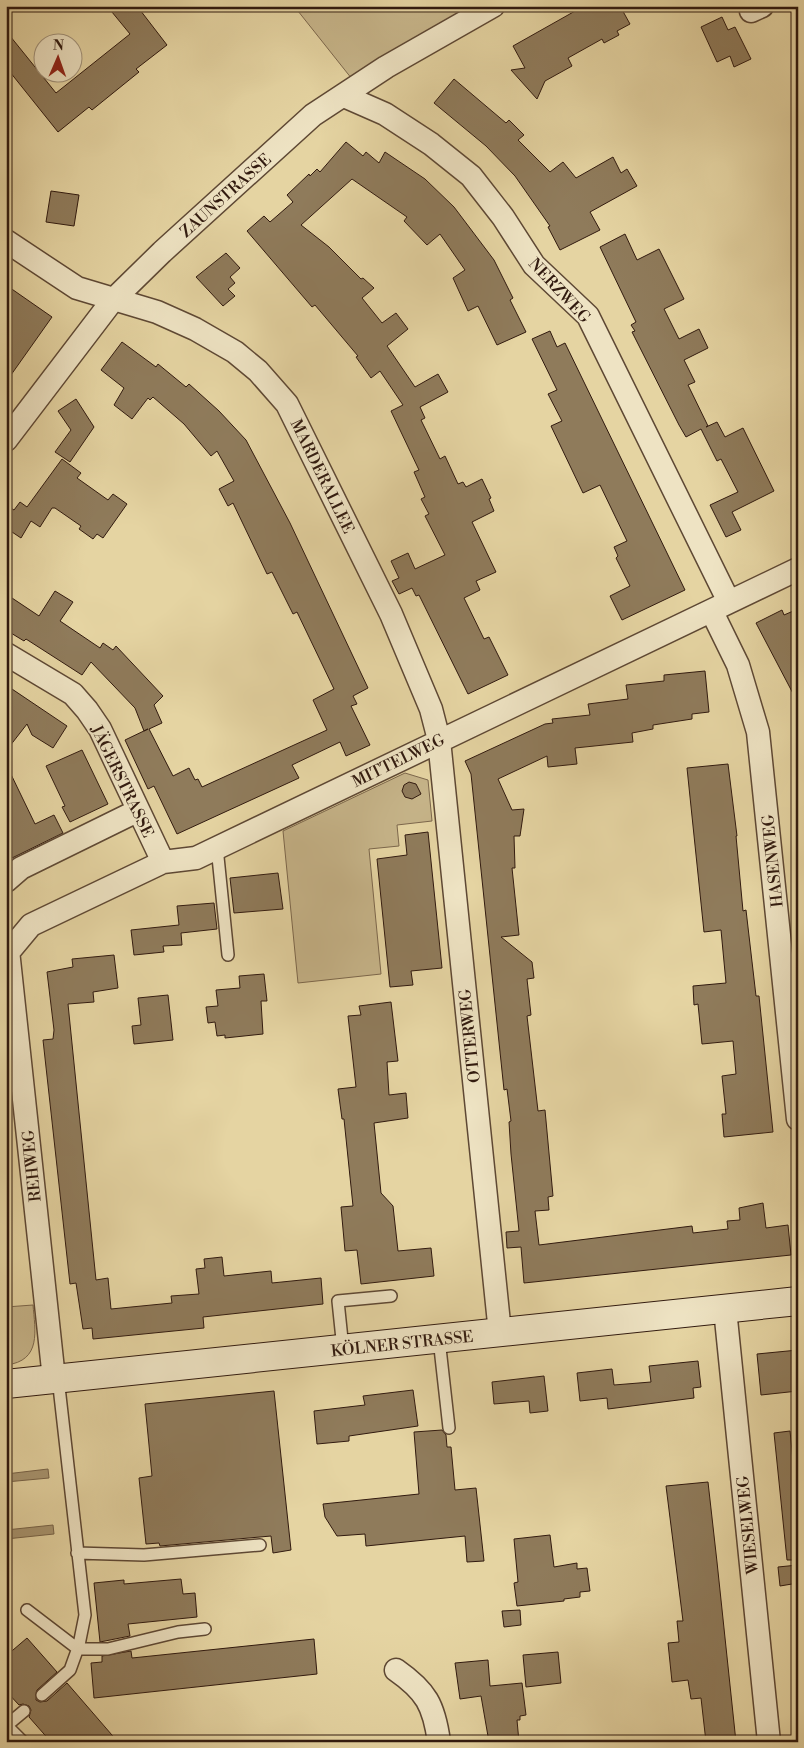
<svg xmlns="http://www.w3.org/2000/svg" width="804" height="1748" font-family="'Libre Bodoni',serif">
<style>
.green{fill:#c6b489;stroke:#7c674c}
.water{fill:#a89570;stroke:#786449}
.building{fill:#8f7b5b;stroke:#311a0f}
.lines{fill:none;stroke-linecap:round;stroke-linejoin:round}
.lane-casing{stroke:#5e4834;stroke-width:14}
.street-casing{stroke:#5e4834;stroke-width:25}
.secondary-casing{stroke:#311a0f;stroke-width:30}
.lane{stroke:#eee3c3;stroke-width:11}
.street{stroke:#eee3c3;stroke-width:22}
.secondary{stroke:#eee3c3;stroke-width:28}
.labels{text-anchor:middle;stroke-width:4;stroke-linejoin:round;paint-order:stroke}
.street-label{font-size:16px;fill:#311a0f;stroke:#eee3c3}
</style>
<rect width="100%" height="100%" fill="#e5d4a2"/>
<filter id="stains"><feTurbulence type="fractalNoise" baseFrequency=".004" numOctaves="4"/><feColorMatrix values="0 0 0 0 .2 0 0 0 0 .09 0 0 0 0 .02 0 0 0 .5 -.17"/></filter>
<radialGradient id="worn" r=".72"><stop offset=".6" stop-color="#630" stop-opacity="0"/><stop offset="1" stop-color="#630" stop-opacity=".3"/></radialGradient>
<path class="green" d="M 294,6 L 480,6 L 352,79 Z
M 405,773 L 428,780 L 432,821 L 397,825 L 399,846 L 369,849 L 381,974 L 298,983 L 283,831 Z
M 33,1305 C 35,1330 42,1361 6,1365 L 6,1307 Z"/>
<path class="water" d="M 48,1469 L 49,1478 L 6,1482 L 6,1474 Z
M 53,1525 L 54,1534 L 6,1539 L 6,1530 Z"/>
<path class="building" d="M 107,6 L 137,6 L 167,45 L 136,69 L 139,72 L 92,110 L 89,107 L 58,132 L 6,67 L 6,31 L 56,93 L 130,34 Z
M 584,6 L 620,6 L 630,24 L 617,31 L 619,35 L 604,43 L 602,39 L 568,58 L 572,66 L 545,81 L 537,99 L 511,70 L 525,68 L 513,46 Z
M 722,17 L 728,30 L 735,27 L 751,59 L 734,67 L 730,56 L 717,62 L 701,27 Z
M 454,79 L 506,123 L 509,120 L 524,135 L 518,140 L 550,172 L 563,162 L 576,178 L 613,157 L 621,173 L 627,169 L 637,186 L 590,212 L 600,230 L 560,250 L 548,227 L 550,226 L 515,176 L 486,146 L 434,103 Z
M 346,142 L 363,156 L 366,152 L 379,163 L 385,152 L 425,179 L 454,207 L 494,260 L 513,298 L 510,300 L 526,332 L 497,345 L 478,306 L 468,311 L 453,278 L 465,270 L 440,234 L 427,245 L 404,221 L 407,217 L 352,179 L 301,225 L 329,247 L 361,279 L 363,278 L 374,288 L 362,298 L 382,323 L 396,313 L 408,329 L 387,346 L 415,387 L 438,374 L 448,392 L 420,407 L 425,418 L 421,420 L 440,459 L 445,456 L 458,484 L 463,482 L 466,487 L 482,479 L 491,498 L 489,499 L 494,511 L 472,522 L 496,572 L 476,581 L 480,590 L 464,598 L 484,639 L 489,637 L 508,675 L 468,694 L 419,595 L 416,596 L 412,588 L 399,594 L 392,581 L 399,578 L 391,561 L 408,553 L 415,569 L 445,555 L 425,516 L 429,514 L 421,499 L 425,497 L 414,472 L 419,470 L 391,411 L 403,405 L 380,371 L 371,378 L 356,357 L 358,356 L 315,305 L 312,307 L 247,231 L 264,216 L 270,222 L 293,202 L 287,195 L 309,174 L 310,176 L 317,169 L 320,172 Z
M 51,191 L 79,195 L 74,226 L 46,222 Z
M 625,234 L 637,260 L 659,249 L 684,299 L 664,309 L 679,339 L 699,329 L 708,348 L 684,360 L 695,382 L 688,385 L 708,426 L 706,427 L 717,422 L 725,437 L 743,428 L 774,491 L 732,512 L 741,530 L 726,537 L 710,505 L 738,492 L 721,459 L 717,461 L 701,429 L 686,437 L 679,425 L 632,332 L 635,331 L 631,325 L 636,322 L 600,247 Z
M 226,253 L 240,268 L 230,277 L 235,283 L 228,289 L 235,296 L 223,306 L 196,277 Z
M 6,285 L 52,317 L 6,382 Z
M 550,331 L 557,347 L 565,343 L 685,590 L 622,620 L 610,596 L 630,586 L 616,558 L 618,556 L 614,547 L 627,541 L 600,485 L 583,493 L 551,426 L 562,421 L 548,394 L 557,390 L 532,339 Z
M 122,342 L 156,367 L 158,364 L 186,387 L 189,384 L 219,411 L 246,440 L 290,523 L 368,688 L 353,696 L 357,704 L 351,706 L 370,745 L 346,756 L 340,742 L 292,765 L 299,778 L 177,834 L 154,786 L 148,789 L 125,740 L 148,729 L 144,731 L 135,708 L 91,662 L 82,675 L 26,639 L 24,641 L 6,630 L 6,594 L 39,616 L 55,591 L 73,602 L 60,621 L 100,648 L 103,643 L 113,650 L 116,646 L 163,696 L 154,705 L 162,723 L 149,729 L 173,776 L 189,768 L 195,780 L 198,779 L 202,787 L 327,730 L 313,700 L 334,689 L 297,612 L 293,614 L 272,572 L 267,574 L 233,503 L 228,506 L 219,489 L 234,481 L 217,451 L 211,456 L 184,424 L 153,397 L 150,400 L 148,398 L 132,419 L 114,405 L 124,388 L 101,370 Z
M 76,399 L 94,427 L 70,462 L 55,452 L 71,430 L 58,411 Z
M 62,459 L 81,473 L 77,478 L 108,500 L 113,494 L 127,504 L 103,538 L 97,534 L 93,539 L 79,529 L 81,526 L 55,508 L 52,508 L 40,527 L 31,521 L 21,538 L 6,528 L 6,505 L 14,510 L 20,502 L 27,507 Z
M 798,609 L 798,703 L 756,623 L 782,610 L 784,615 Z
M 705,671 L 709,712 L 692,714 L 692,719 L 653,725 L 653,729 L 632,733 L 633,742 L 575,748 L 577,764 L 548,767 L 547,756 L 498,779 L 512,810 L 524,809 L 520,836 L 514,836 L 515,868 L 512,868 L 519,935 L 501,937 L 532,962 L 534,978 L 527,979 L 531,1015 L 527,1016 L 538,1111 L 545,1110 L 553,1196 L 548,1197 L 549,1210 L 535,1211 L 539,1245 L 692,1226 L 693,1233 L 728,1229 L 727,1221 L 740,1220 L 739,1208 L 763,1203 L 766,1228 L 788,1225 L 791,1255 L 524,1283 L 521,1247 L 507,1248 L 506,1232 L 519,1231 L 511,1154 L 509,1122 L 511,1121 L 507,1089 L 504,1090 L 471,774 L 465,761 L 545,724 L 553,723 L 552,719 L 590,715 L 588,704 L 628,699 L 626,685 L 664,681 L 664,675 Z
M 6,685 L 67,726 L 53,748 L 32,735 L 27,724 L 6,751 Z
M 82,750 L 108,804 L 70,822 L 62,807 L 65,806 L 46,766 Z
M 6,764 L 35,824 L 54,815 L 63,833 L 12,858 L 6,846 Z
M 728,764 L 737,836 L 736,836 L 743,911 L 746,910 L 756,996 L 759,996 L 773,1132 L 724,1137 L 722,1114 L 726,1114 L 722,1076 L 736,1074 L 733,1041 L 702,1044 L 698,1004 L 694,1005 L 693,986 L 726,983 L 721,930 L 704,932 L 687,768 Z
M 409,782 L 416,784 L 421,794 L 412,799 L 405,797 L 402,791 L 404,785 Z
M 428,832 L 442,968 L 411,971 L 413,985 L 390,987 L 377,859 L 407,855 L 405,835 Z
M 278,873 L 283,909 L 234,913 L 230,878 Z
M 214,903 L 217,929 L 181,933 L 182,945 L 163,946 L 164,952 L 134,955 L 131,930 L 179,925 L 177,906 Z
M 114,955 L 118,988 L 93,992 L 94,1002 L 68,1004 L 96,1280 L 108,1278 L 111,1309 L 172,1303 L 171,1296 L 199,1294 L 196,1269 L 205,1268 L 204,1259 L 222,1257 L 224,1276 L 271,1271 L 272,1283 L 321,1278 L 323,1304 L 203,1317 L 204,1328 L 93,1339 L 92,1328 L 83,1329 L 76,1283 L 70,1284 L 43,1040 L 53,1039 L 54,1030 L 47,972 L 73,967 L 72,959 Z
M 264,974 L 267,1001 L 261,1001 L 263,1034 L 225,1038 L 225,1035 L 217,1036 L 215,1022 L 208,1023 L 206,1007 L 218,1006 L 216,990 L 240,988 L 239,976 Z
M 168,995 L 173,1040 L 134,1044 L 132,1026 L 141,1025 L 138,998 Z
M 391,1002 L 398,1061 L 387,1062 L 389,1095 L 406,1093 L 408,1118 L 374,1123 L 381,1193 L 393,1206 L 398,1251 L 431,1248 L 434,1276 L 361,1284 L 357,1250 L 345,1251 L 341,1207 L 353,1206 L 344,1119 L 342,1119 L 338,1089 L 356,1087 L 348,1016 L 361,1015 L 359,1006 Z
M 798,1350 L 798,1391 L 761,1395 L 757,1354 Z
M 698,1361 L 701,1387 L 693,1388 L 694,1398 L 608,1409 L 607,1398 L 580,1401 L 577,1373 L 612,1369 L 614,1385 L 651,1382 L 649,1366 Z
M 544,1376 L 548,1411 L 530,1413 L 529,1401 L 494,1404 L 492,1382 Z
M 413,1390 L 418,1426 L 349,1436 L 349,1441 L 317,1444 L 314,1411 L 365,1405 L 363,1396 Z
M 274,1391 L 291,1550 L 273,1553 L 271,1536 L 160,1546 L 159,1543 L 146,1544 L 139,1478 L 152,1476 L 145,1404 Z
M 442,1430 L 446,1435 L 447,1447 L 451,1447 L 455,1490 L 476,1488 L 484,1561 L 467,1562 L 465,1536 L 366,1546 L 365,1534 L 337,1536 L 325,1517 L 323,1504 L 419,1494 L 414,1432 Z
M 790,1431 L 794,1471 L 798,1470 L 798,1560 L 787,1560 L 774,1433 Z
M 708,1482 L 717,1562 L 736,1742 L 706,1742 L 701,1698 L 691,1699 L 688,1680 L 672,1682 L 668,1643 L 679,1642 L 677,1621 L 683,1621 L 666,1486 Z
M 550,1535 L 554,1567 L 577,1563 L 577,1569 L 587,1568 L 590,1591 L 580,1592 L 580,1597 L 564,1599 L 564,1601 L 517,1606 L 514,1583 L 518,1582 L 514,1539 Z
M 798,1565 L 798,1583 L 780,1586 L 778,1567 Z
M 181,1579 L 183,1594 L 195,1593 L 197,1617 L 128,1624 L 130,1636 L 100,1642 L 94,1583 L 124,1580 L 124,1584 Z
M 520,1610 L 521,1625 L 504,1627 L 502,1611 Z
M 27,1638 L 57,1672 L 37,1690 L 36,1700 L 40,1702 L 47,1701 L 67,1683 L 118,1742 L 51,1742 L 29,1717 L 31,1710 L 29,1706 L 23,1704 L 19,1705 L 6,1691 L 6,1656 Z
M 314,1639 L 317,1674 L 94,1698 L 91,1663 L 102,1662 L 102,1656 L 131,1651 L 132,1658 Z
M 558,1652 L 561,1683 L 526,1687 L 523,1655 Z
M 488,1660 L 490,1686 L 522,1683 L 526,1715 L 520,1716 L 520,1720 L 517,1720 L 519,1742 L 489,1742 L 481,1696 L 460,1699 L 455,1663 Z"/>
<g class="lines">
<g class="lane-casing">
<path id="lane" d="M 214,849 L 218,857 L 228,955
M 439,1339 L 449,1428
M 343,1349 L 338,1301 L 391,1296
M 77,1553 L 144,1555 L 260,1545
M 27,1610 L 78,1649 L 108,1649 L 178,1632 L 205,1629
M 42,1695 L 70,1670 L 79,1645 L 85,1615 L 58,1378
M 6,1725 L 23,1742
M 6,1726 L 24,1711"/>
</g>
<g class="street-casing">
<path id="street" d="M 751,11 L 762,6
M 344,96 L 385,114 L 431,144 L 471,176 L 503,217 L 534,265 L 588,316 L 729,602
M 6,241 L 77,288 L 157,312 L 195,329 L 235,352 L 258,371 L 287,404 L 391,614 L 431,709 L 439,740 L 500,1333
M 6,440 L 112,301 L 162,252 L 313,115 L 386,67 L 493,6
M 712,612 L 738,665 L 758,732 L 798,1119
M 6,654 L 73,694 L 87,710 L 100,729 L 163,862
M 6,881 L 21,868 L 137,811
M 7,941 L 54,1379
M 6,955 L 31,925 L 163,862 L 196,858 L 798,569
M 725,1309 L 769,1742
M 396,1670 C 426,1691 434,1705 439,1742"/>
</g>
<g class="secondary-casing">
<path id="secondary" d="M 6,1384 L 798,1301"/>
</g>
<use href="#lane" class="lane"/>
<use href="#street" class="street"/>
<use href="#secondary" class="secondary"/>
</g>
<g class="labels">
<g class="street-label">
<text transform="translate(225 195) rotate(-42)" y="6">ZAUNSTRASSE</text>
<text transform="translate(560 290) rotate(47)" y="6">NERZWEG</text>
<text transform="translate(323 476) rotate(64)" y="6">MARDERALLEE</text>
<text transform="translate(398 760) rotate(-26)" y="6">MITTELWEG</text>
<text transform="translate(123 781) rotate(64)" y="6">JÄGERSTRASSE</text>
<text transform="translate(772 861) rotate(-96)" y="6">HASENWEG</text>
<text transform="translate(469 1036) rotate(-96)" y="6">OTTERWEG</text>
<text transform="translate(31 1166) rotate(-96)" y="6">REHWEG</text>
<text transform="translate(402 1343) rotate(-6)" y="6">KÖLNER STRASSE</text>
<text transform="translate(747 1525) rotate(-96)" y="6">WIESELWEG</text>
</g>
</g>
<rect width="804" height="1748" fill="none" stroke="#e5d4a2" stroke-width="25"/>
<rect x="8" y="8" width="789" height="1733" fill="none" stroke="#311a0f" stroke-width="2.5"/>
<rect x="12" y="12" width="779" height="1723" fill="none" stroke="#311a0f"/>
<g transform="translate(58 58) rotate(2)"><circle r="24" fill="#eee3c3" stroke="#a2937b"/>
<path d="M0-4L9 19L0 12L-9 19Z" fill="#8f2418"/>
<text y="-8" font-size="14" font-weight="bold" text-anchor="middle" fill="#311a0f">N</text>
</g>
<rect width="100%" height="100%" filter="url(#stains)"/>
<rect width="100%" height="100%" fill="url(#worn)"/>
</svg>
